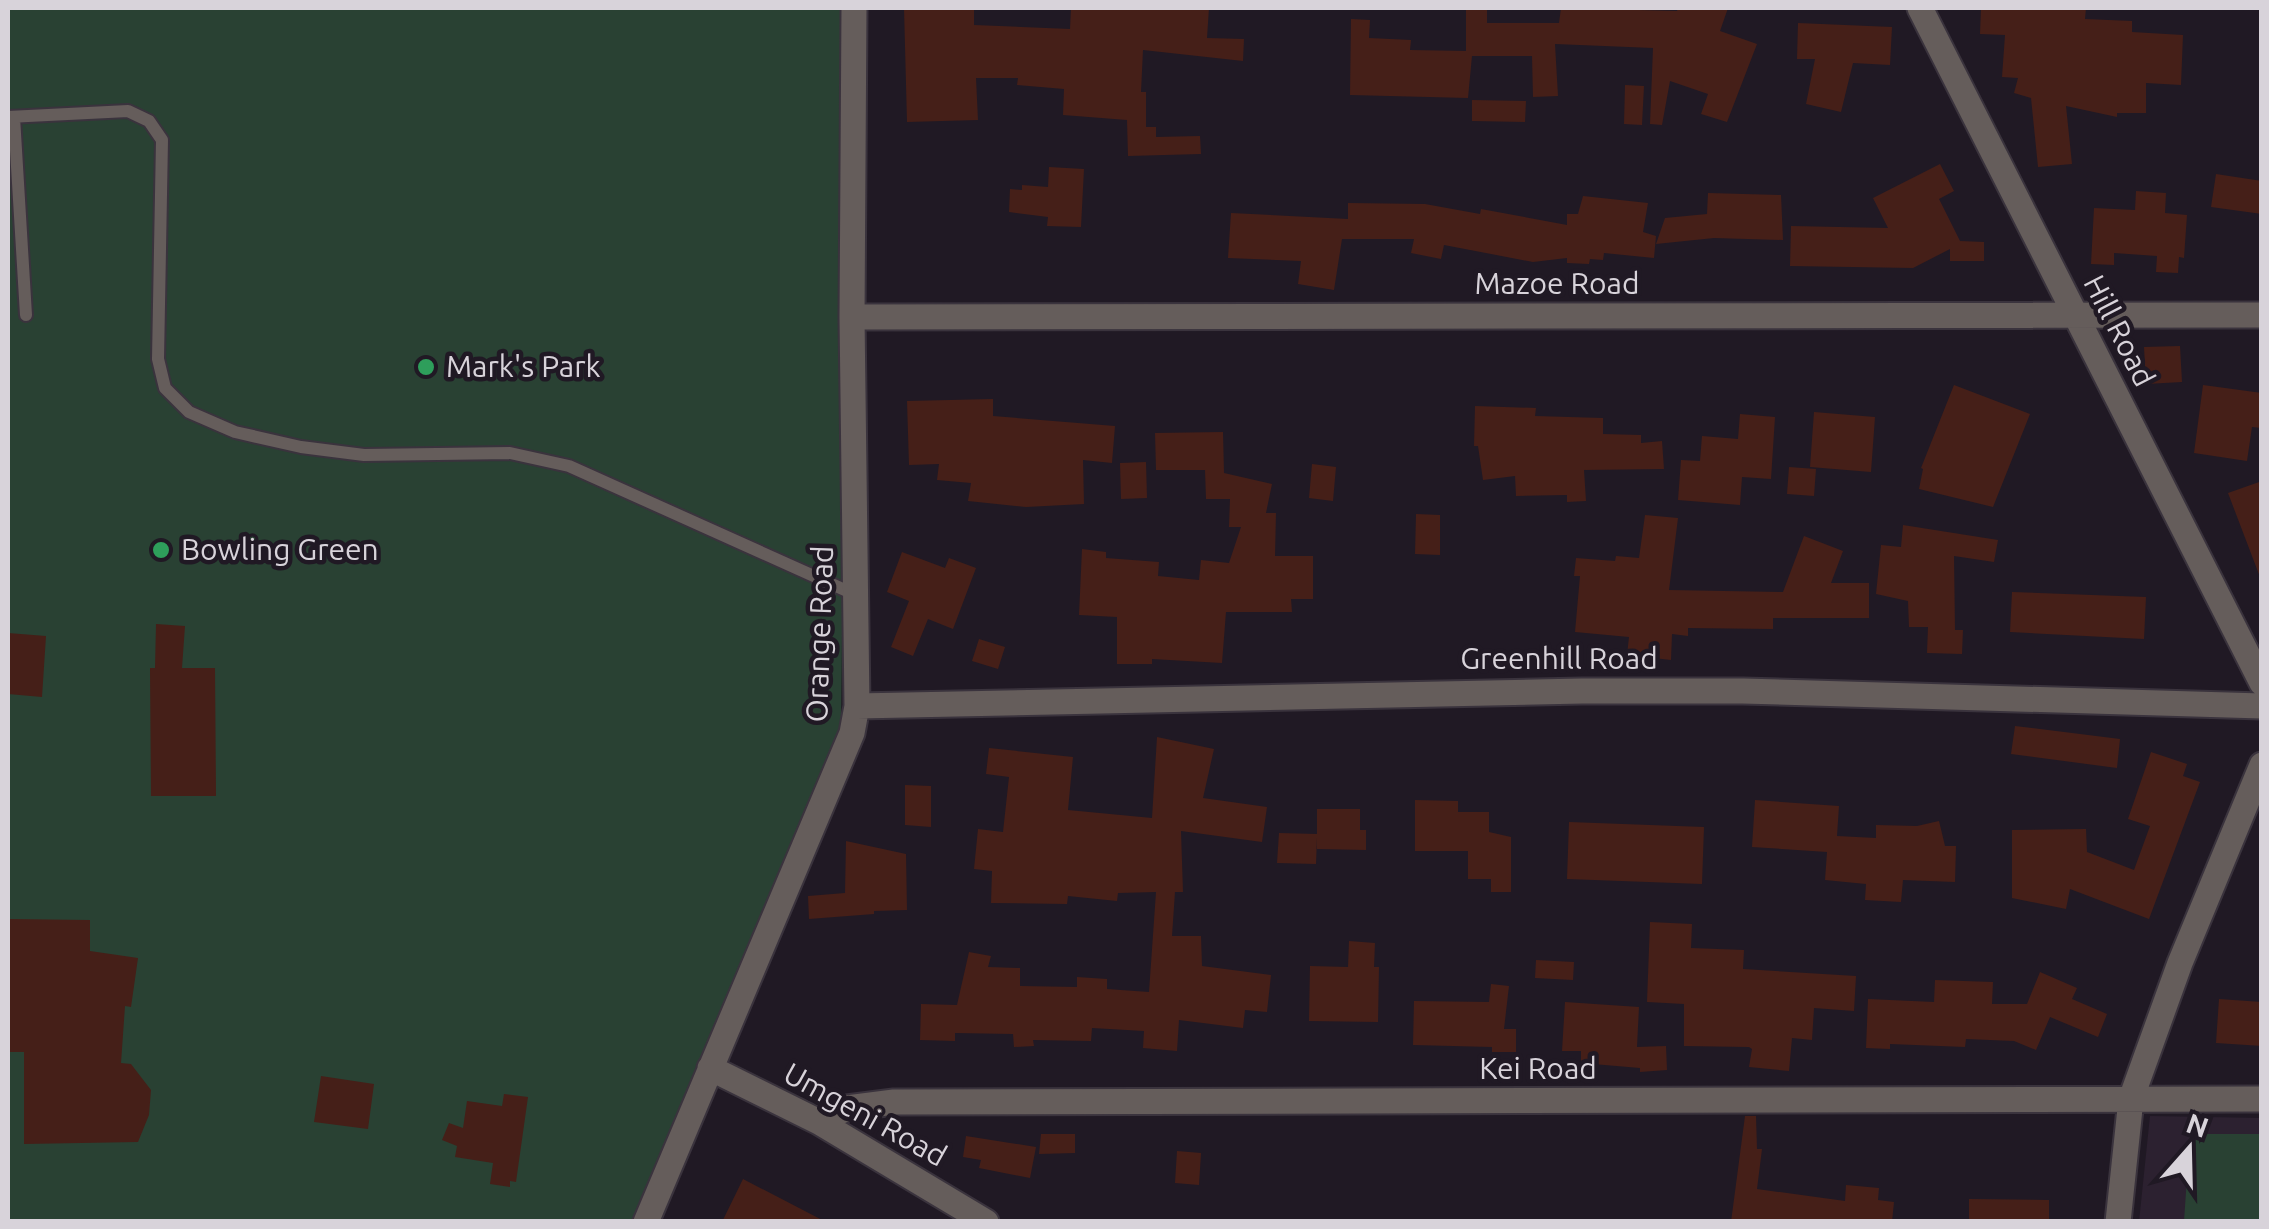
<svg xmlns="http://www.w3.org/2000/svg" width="2269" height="1229" font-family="Ubuntu,sans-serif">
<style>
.built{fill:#2c2130}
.green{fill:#294133}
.building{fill:#451f18}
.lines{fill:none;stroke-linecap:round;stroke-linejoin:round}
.lane-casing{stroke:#3a333d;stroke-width:16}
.street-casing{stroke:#3a333d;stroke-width:29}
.lane{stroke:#655d5b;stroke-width:12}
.street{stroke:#655d5b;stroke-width:25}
.leisure-dot{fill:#2e9e5b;stroke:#201924;stroke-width:4}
.labels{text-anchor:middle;stroke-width:9;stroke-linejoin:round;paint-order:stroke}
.street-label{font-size:30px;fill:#d8d3da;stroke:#201924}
.poi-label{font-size:30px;fill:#d8d3da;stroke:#201924;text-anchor:start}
</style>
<rect width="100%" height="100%" fill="#201924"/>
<path class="built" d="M 2150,1116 L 2261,1118 L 2261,1221 L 2139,1222 Z"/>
<path class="green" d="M 8,8 L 849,8 L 841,727 L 706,1083 L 644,1221 L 8,1221 Z
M 2190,1134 L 2261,1134 L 2261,1221 L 2184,1221 Z"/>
<path class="building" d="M 904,8 L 974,8 L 974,25 L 1070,29 L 1071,8 L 1209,8 L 1207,38 L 1244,39 L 1243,61 L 1143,50 L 1141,92 L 1146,92 L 1146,127 L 1156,127 L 1156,137 L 1200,136 L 1201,154 L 1128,156 L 1127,120 L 1063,115 L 1064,89 L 1017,85 L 1018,78 L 976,78 L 978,120 L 907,122 Z
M 1466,8 L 1487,8 L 1487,23 L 1559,23 L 1561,8 L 1677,11 L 1678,8 L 1728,8 L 1720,31 L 1757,44 L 1727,122 L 1701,114 L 1708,94 L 1670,81 L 1662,125 L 1650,124 L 1653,48 L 1555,44 L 1558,96 L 1533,97 L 1532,56 L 1472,56 L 1468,98 L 1350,95 L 1351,19 L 1370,20 L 1369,38 L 1411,40 L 1410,50 L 1466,51 Z
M 1981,8 L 2086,8 L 2085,19 L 2132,21 L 2132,32 L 2183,35 L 2181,85 L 2146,83 L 2146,113 L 2117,113 L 2117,117 L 2066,106 L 2072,164 L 2038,167 L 2031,98 L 2014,93 L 2018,78 L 2002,77 L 2005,35 L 1980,34 Z
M 1798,23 L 1892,27 L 1890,65 L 1853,63 L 1841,112 L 1806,104 L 1815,59 L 1797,59 Z
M 1625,85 L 1644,86 L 1642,125 L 1624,124 Z
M 1472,100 L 1526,101 L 1525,122 L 1472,121 Z
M 1940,164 L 1954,191 L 1939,199 L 1960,241 L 1984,242 L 1984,261 L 1950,261 L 1950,249 L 1913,268 L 1790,266 L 1791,226 L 1888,228 L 1873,198 Z
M 1049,167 L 1084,169 L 1081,227 L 1047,226 L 1048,217 L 1009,212 L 1010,189 L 1022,190 L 1022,185 L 1048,187 Z
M 2216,174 L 2262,181 L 2262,214 L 2211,207 Z
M 2136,191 L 2166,193 L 2165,213 L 2187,215 L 2184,258 L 2179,257 L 2178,273 L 2156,272 L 2157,256 L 2114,253 L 2114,265 L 2091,264 L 2094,208 L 2135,210 Z
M 1708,193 L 1781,195 L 1783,240 L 1714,238 L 1656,244 L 1665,218 L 1707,214 Z
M 1583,196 L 1648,203 L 1643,232 L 1656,236 L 1654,258 L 1604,253 L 1603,260 L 1590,259 L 1589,264 L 1567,263 L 1567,258 L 1533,262 L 1444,245 L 1441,259 L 1411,253 L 1414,239 L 1342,239 L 1334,290 L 1298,284 L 1301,261 L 1228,258 L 1231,213 L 1348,219 L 1348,203 L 1425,204 L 1480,214 L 1481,209 L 1567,225 L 1567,214 L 1578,214 Z
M 2180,346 L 2182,382 L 2146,384 L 2144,347 Z
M 1954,385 L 2030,414 L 1993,507 L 1919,489 L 1923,469 L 1921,468 Z
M 2203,385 L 2262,393 L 2262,428 L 2252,427 L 2247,461 L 2194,453 Z
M 993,399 L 993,416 L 1115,426 L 1112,463 L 1083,460 L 1084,504 L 1026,507 L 968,501 L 971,483 L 937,480 L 939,464 L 909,465 L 907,401 Z
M 1475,406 L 1536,408 L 1535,416 L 1603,418 L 1603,434 L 1641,435 L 1641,443 L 1662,441 L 1664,469 L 1584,470 L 1586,501 L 1567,502 L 1567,495 L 1516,496 L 1515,476 L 1483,480 L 1478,446 L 1474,446 Z
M 1814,412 L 1875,417 L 1871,472 L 1810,467 Z
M 1740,414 L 1775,417 L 1771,479 L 1742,477 L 1740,505 L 1678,500 L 1681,460 L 1700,461 L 1702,436 L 1738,439 Z
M 1223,432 L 1224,473 L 1272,484 L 1266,513 L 1276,513 L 1275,556 L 1313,556 L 1313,599 L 1291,599 L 1292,612 L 1226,612 L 1222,663 L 1152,659 L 1152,664 L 1117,664 L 1117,617 L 1079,615 L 1082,549 L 1106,552 L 1106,558 L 1159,562 L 1158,576 L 1199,580 L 1201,560 L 1229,563 L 1241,527 L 1229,527 L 1230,499 L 1206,499 L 1205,470 L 1156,470 L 1155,433 Z
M 1146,462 L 1147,498 L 1121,499 L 1120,463 Z
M 1312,464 L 1336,467 L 1333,501 L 1309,498 Z
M 1789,467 L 1816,469 L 1814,496 L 1787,494 Z
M 2262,481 L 2262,577 L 2260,577 L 2228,493 Z
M 1416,514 L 1440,515 L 1440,555 L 1415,554 Z
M 1645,515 L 1678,518 L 1669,590 L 1783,592 L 1804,536 L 1843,551 L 1831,583 L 1869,583 L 1869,618 L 1773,618 L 1773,629 L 1688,628 L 1688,636 L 1672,634 L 1671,660 L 1627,655 L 1629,637 L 1575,632 L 1580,576 L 1574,576 L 1576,558 L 1615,561 L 1616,556 L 1639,558 Z
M 1903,525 L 1998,540 L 1994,562 L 1954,556 L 1955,630 L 1963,630 L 1962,654 L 1927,653 L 1928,627 L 1909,627 L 1908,601 L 1876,594 L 1881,545 L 1901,547 Z
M 902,552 L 945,568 L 949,558 L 976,568 L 953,629 L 928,619 L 913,656 L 891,647 L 909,601 L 887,592 Z
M 2012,592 L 2146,597 L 2144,639 L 2010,632 Z
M 156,624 L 185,626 L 182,668 L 215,668 L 216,796 L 151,796 L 150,668 L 155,668 Z
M 8,633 L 46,636 L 42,697 L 8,694 Z
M 979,639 L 1005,647 L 998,669 L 972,661 Z
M 2015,726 L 2120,739 L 2117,768 L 2011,754 Z
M 1157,737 L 1214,749 L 1203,798 L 1267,807 L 1262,842 L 1181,831 L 1183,892 L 1175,892 L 1172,936 L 1201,936 L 1202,966 L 1271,975 L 1267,1012 L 1245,1010 L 1243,1028 L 1179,1020 L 1177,1051 L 1143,1048 L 1144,1031 L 1092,1028 L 1091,1041 L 1033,1040 L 1034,1046 L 1014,1047 L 1013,1034 L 955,1033 L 955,1041 L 920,1040 L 921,1004 L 957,1005 L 969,952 L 991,956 L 988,967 L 1020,968 L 1020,986 L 1077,987 L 1077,977 L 1107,979 L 1107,989 L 1149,992 L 1156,892 L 1118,893 L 1117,901 L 1068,896 L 1067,904 L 991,903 L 992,871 L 974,869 L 978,829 L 1003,832 L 1009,777 L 986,774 L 989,748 L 1073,757 L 1068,810 L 1152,818 Z
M 2151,752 L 2187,764 L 2183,776 L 2200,782 L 2149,919 L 2070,889 L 2066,909 L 2012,898 L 2012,830 L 2086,829 L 2087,852 L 2134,870 L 2150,826 L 2128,819 Z
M 905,785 L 931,786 L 931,827 L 905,825 Z
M 1415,800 L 1458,801 L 1458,812 L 1489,812 L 1489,832 L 1511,837 L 1511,892 L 1491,892 L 1491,879 L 1468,879 L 1468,851 L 1415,851 Z
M 1755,800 L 1839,806 L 1837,836 L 1876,838 L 1876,825 L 1917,826 L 1939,821 L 1945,846 L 1956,846 L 1955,882 L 1903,880 L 1901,902 L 1865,900 L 1866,884 L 1825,880 L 1827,852 L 1752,847 Z
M 1317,809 L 1360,809 L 1360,830 L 1366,830 L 1366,850 L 1317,849 L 1317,837 L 1316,864 L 1277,863 L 1279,833 L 1317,834 Z
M 1569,822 L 1704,827 L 1702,884 L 1567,879 Z
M 846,841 L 906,854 L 907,910 L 874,911 L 874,914 L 809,919 L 808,896 L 845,893 Z
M 8,919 L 90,920 L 90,951 L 138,958 L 131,1007 L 125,1006 L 121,1063 L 131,1064 L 151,1090 L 149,1115 L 138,1142 L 24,1144 L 24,1052 L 8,1052 Z
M 1650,922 L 1692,924 L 1691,948 L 1744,950 L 1743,969 L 1856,976 L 1854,1011 L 1814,1008 L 1812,1040 L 1792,1038 L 1789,1071 L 1749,1067 L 1752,1049 L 1749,1047 L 1684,1046 L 1684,1004 L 1647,1002 Z
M 1349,941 L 1375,943 L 1374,967 L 1379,967 L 1378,1022 L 1309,1021 L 1310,966 L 1348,967 Z
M 1536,960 L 1574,962 L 1573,980 L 1535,978 Z
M 2040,972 L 2077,988 L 2072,999 L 2107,1014 L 2098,1037 L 2050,1017 L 2036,1050 L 2014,1041 L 1966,1039 L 1965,1047 L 1890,1044 L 1890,1049 L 1866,1048 L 1868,999 L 1934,1002 L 1935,980 L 1993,982 L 1992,1004 L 2027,1004 Z
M 1491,984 L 1509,986 L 1504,1029 L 1516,1029 L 1516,1052 L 1492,1052 L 1492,1047 L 1413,1045 L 1414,1001 L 1489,1002 Z
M 2219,999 L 2262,1002 L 2262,1046 L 2216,1043 Z
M 1565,1002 L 1639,1007 L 1637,1047 L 1666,1046 L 1667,1070 L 1640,1072 L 1640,1068 L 1581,1063 L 1581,1051 L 1562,1051 Z
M 321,1076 L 374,1084 L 368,1129 L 314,1122 Z
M 504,1094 L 528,1097 L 516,1182 L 510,1181 L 510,1187 L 490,1184 L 493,1163 L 455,1157 L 457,1146 L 442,1140 L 449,1123 L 463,1128 L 467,1101 L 502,1106 Z
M 1745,1116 L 1756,1116 L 1757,1149 L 1762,1149 L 1757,1189 L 1845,1201 L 1846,1185 L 1879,1188 L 1878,1200 L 1894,1202 L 1892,1222 L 1731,1222 Z
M 1041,1134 L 1075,1134 L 1075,1153 L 1039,1154 Z
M 966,1136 L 1036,1147 L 1030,1178 L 979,1168 L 981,1160 L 963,1157 Z
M 1177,1151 L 1201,1153 L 1199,1185 L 1175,1183 Z
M 743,1179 L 826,1222 L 722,1222 Z
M 1969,1199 L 2049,1200 L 2049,1222 L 1969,1222 Z"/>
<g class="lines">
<g class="lane-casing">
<path id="lane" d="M 8,117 L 128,111 L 149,121 L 162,140 L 158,359 L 165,388 L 189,412 L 235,432 L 301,447 L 364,455 L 510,453 L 569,466 L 856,595
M 14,117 L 26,315"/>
</g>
<g class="street-casing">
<path id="street" d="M 1920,8 L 2262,683
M 852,317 L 2262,315
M 857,706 L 1582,691 L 1743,691 L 2262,706
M 710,1068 L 819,1122 L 986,1222
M 819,1122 L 847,1108 L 894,1102 L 2262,1099
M 646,1222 L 852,733 L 857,706 L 852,317 L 854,8
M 2118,1222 L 2131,1099 L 2180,963 L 2262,765"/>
</g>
<use href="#lane" class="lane"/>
<use href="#street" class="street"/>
</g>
<g class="leisure-dot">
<circle cx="426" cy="367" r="10"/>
<circle cx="161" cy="550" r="10"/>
</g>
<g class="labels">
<g class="street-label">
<text x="1557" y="294">Mazoe Road</text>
<text transform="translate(2119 331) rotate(63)" y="10">Hill Road</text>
<text transform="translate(820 634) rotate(-88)" y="10">Orange Road</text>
<text x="1559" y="669">Greenhill Road</text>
<text x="1538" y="1079">Kei Road</text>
<text transform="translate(865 1115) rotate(29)" y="10">Umgeni Road</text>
</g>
<g class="poi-label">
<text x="446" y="377">Mark's Park</text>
<text x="181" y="560">Bowling Green</text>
</g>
</g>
<rect width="2269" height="1229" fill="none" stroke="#d8d3da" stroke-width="20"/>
<g transform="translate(2189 1149) rotate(20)" stroke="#201924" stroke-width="8" paint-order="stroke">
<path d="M0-8L18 38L0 25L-18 38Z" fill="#d8d3da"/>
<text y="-15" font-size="28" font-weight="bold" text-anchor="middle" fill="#d8d3da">N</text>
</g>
</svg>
